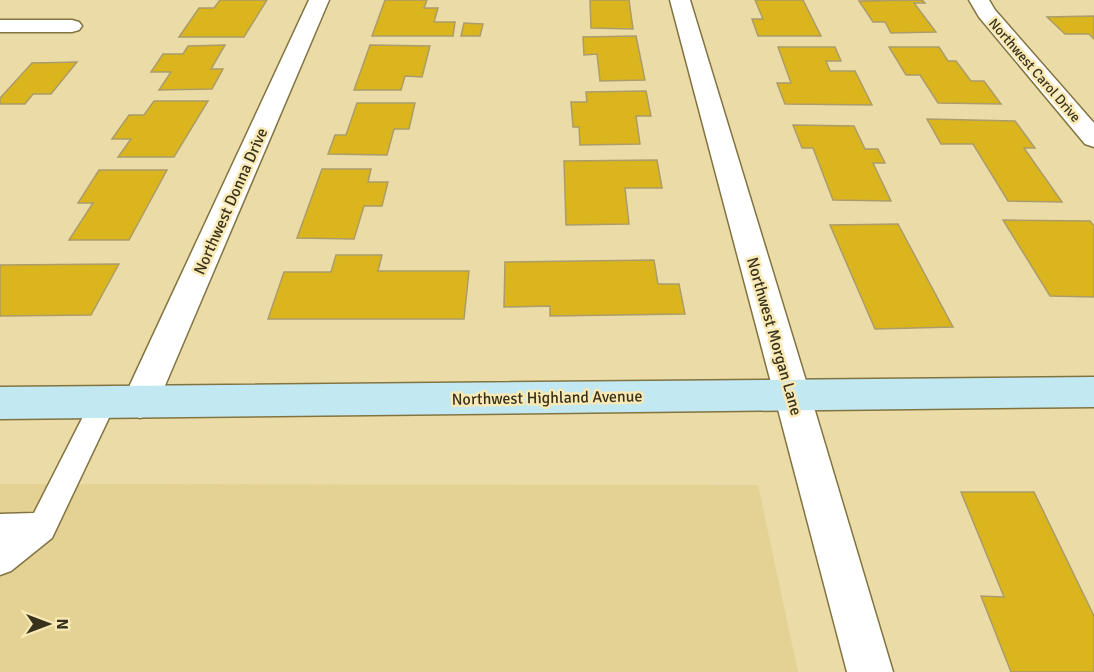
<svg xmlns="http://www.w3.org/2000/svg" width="1094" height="672" font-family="Signika,sans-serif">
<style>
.built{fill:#e4d295}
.building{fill:#dab51e;stroke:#ab9c6a;stroke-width:1.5}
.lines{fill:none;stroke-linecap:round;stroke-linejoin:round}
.service-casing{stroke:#827442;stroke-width:3}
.minor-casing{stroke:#827442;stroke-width:3}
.tertiary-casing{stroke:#827442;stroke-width:3}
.secondary-casing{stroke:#827442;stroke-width:3}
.service{fill:#fff;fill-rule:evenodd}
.minor{fill:#fff;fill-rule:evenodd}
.tertiary{fill:#fff;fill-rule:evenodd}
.secondary{fill:#c2e9f1;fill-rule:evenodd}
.labels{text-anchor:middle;stroke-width:5;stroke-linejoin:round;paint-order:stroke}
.far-street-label{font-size:14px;fill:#38321d;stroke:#f9e9b4}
.street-label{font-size:16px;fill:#38321d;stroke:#f9e9b4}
</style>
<rect width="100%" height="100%" fill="#ebdca7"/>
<path class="built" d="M 0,484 L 758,485 L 798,672 L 0,672 Z"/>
<path class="building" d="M 220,0 L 267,0 L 244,37 L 179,37 L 199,8 L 214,8 Z
M 385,0 L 427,0 L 424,8 L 438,8 L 434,22 L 455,22 L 453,36 L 372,36 Z
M 590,0 L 629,0 L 633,29 L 591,28 Z
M 755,0 L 803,0 L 821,36 L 758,36 L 752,19 L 763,19 Z
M 922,0 L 925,3 L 914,3 L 936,32 L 891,33 L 885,22 L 873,22 L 859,1 Z
M 1094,16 L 1094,39 L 1089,34 L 1065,34 L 1047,17 Z
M 464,23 L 483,24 L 480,36 L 461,36 Z
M 636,36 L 645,80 L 600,81 L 597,54 L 584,55 L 583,37 Z
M 225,45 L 211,69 L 223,69 L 212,89 L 159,90 L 171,72 L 151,72 L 163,54 L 183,54 L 188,46 Z
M 370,45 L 430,46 L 422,77 L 405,76 L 401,90 L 354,90 Z
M 778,47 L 835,47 L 841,61 L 826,61 L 830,71 L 855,71 L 872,105 L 785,104 L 777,83 L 791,83 Z
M 889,47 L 939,47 L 948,61 L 956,61 L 971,81 L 984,81 L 1001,104 L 938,103 L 920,75 L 906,75 Z
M 77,62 L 51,94 L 33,94 L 25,104 L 0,104 L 0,98 L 32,63 Z
M 646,91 L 651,116 L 636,116 L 640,144 L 580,145 L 579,127 L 573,127 L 571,102 L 587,102 L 586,92 Z
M 154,101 L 208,101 L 174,157 L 118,157 L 131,139 L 112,139 L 129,115 L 144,115 Z
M 357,103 L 415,103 L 409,129 L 394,129 L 387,155 L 328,154 L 335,135 L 346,135 Z
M 927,119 L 1015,121 L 1035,148 L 1024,148 L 1062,202 L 1008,201 L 973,144 L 941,144 Z
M 793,125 L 854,126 L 865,149 L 878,149 L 885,163 L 873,163 L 891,201 L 833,200 L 813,148 L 802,148 Z
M 657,160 L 662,188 L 625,188 L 629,224 L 566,225 L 564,161 Z
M 322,169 L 371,169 L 368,182 L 388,182 L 382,206 L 364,206 L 354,239 L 297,238 Z
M 99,170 L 167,170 L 129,240 L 69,240 L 93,203 L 78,203 Z
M 1003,220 L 1090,221 L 1094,226 L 1094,297 L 1050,296 Z
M 898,224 L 953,327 L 875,329 L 830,225 Z
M 336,255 L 382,255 L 378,271 L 469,271 L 464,319 L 268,319 L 284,272 L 331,272 Z
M 654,260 L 658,284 L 679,284 L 685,314 L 550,316 L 550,306 L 504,307 L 505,262 Z
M 119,264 L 91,315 L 0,316 L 0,265 Z
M 961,492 L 1034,492 L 1094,616 L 1094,672 L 1011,672 L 981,596 L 1004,597 Z"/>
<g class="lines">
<g class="service-casing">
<path id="service" d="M 103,392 L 112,395 L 116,403 L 52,538 L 11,571 L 0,575 L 0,514 L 34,513 L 94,395 Z"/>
</g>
<g class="minor-casing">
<path id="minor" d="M 309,0 L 329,0 L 158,402 L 153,413 L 140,418 L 127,413 L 122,402 Z
M 670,0 L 690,0 L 810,394 L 804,405 L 792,409 L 780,405 L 774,394 Z
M 969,0 L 989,0 L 995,10 L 1094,123 L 1094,147 L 1085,144 L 979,17 Z
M 0,20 L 72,20 L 79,22 L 82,26 L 79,30 L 72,32 L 0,32 Z"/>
</g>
<g class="tertiary-casing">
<path id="tertiary" d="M 792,379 L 804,383 L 810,394 L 893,672 L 847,672 L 774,394 L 780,383 Z"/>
</g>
<g class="secondary-casing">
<path id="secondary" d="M 1094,377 L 1094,407 L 0,419 L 0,387 Z"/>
</g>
<use href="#service" class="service"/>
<use href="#minor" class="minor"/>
<use href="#tertiary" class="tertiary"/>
<use href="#secondary" class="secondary"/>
</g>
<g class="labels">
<g class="far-street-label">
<text transform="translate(1035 70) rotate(49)" y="5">Northwest Carol Drive</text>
</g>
<g class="street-label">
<text transform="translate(230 201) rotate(-66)" y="6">Northwest Donna Drive</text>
<text transform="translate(775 336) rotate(74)" y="6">Northwest Morgan Lane</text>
<text transform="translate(547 397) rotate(-1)" y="6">Northwest Highland Avenue</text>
</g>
</g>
<g transform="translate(48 624) rotate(90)" stroke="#f9e9b4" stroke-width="4.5" paint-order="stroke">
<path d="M0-4.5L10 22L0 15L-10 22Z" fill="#38321d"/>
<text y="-9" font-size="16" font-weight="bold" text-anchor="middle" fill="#38321d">N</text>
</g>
</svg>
